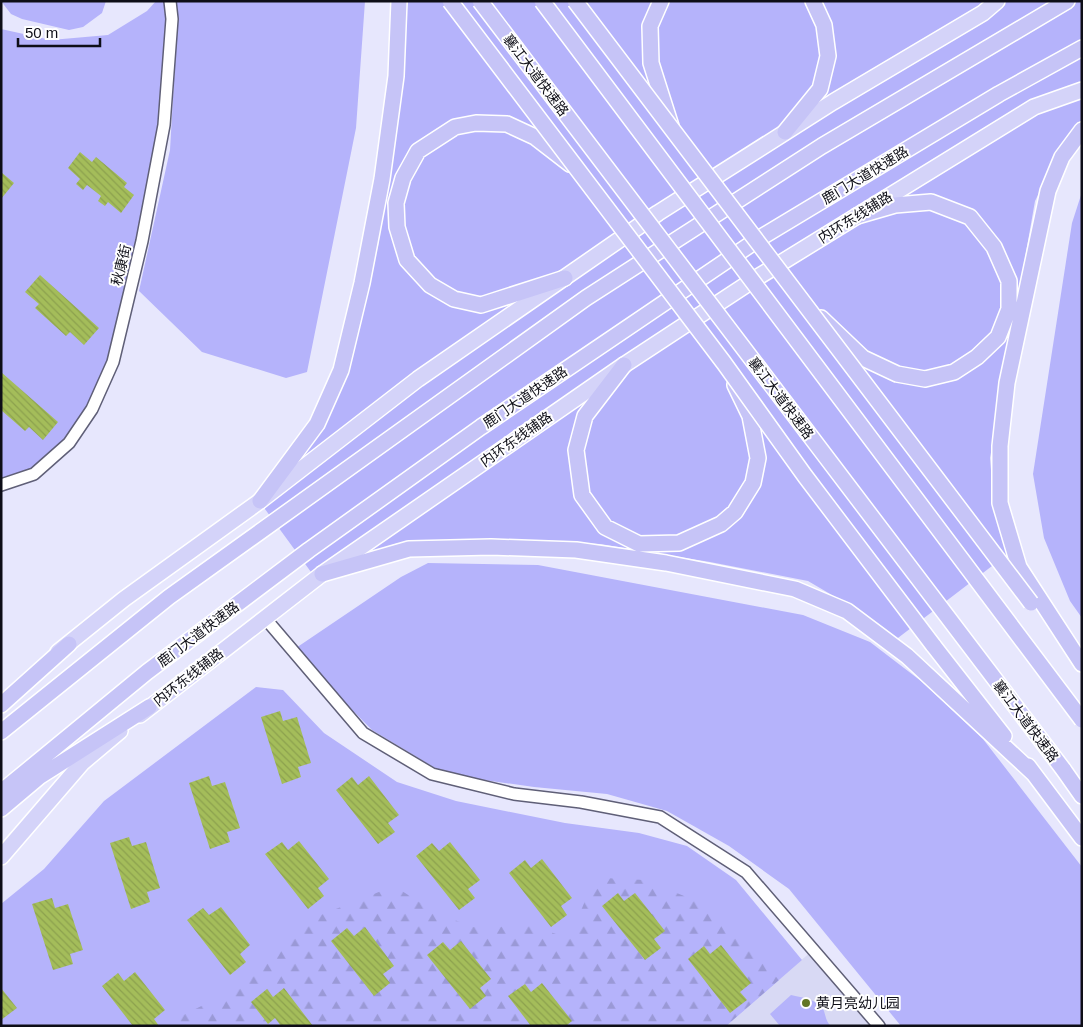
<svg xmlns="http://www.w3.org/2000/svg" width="1083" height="1027" font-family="Arial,'Noto Sans SC',sans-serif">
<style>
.built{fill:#d8d9f4}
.grass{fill:#b5b3fb}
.forest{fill:url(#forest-firs)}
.building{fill:url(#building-back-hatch)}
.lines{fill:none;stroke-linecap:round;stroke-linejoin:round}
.tertiary-casing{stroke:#5f5f77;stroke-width:14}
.primary-casing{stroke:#fff;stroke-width:18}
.trunk-casing{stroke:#fff;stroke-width:18}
.tertiary{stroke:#fff;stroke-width:11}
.primary{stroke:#d4d3f9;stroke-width:15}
.trunk{stroke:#c6c4f7;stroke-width:15}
.trunk-bridge-casing{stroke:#fff;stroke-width:18;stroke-linecap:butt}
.trunk-bridge{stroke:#c6c4f7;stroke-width:15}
.poi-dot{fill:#637625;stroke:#fff;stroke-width:2}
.labels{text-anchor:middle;stroke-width:4;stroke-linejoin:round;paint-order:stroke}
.street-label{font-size:14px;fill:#0e0e17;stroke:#fff}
.poi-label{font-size:14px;fill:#0e0e17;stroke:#fff;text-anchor:start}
</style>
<defs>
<pattern id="forest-firs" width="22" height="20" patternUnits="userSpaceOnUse" patternTransform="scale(1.25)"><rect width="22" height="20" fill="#b5b3fb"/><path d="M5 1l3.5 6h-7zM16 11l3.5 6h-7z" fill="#9a99d6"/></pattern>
<pattern id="building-back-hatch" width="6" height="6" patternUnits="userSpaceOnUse" patternTransform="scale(1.25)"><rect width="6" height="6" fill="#a4bd5a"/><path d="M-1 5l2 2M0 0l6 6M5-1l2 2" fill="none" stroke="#8ca14e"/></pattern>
</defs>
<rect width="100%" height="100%" fill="#e7e7fd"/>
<path class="built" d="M 813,950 L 879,1026 L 726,1026 Z"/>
<path class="grass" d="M 1,1 L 106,1 L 102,13 L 83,27 L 69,30 L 22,19 L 11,14 Z
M 156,1 L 170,1 L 164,125 L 113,362 L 92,409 L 34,474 L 1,485 L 1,29 L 51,40 L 108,35 L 147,11 Z
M 175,1 L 365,1 L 356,128 L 307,372 L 286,378 L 202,352 L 139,291 L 170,150 L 177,28 Z
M 405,1 L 1082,1 L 1082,122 L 1062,147 L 1035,201 L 990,458 L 994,507 L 1009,553 L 894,641 L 854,608 L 808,581 L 710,562 L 600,544 L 513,540 L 398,543 L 311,572 L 262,505 L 342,386 L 378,246 L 395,132 Z
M 1082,192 L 1082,618 L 1070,601 L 1044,538 L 1033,474 L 1072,223 Z
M 428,563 L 538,565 L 803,615 L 870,642 L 921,681 L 983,739 L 1082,867 L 1082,1026 L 901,1026 L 789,889 L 729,846 L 667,811 L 607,794 L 534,787 L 477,779 L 435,768 L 372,730 L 293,650 L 401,577 Z
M 256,687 L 283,690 L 324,733 L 397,782 L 456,801 L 565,823 L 639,833 L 687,846 L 736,880 L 802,960 L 726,1026 L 1,1026 L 1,904 L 44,869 L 104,801 Z
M 791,995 C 802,998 819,999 824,1011 C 826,1017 826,1022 831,1026 L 780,1026 L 770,1014 Z"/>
<path class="forest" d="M 604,878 L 645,880 L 711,907 L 779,980 L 726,1026 L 170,1026 L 177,1018 L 234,990 L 271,952 L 313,918 L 394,886 L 435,912 L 472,927 L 535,926 L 569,939 L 593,882 Z"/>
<path class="building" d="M 80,152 L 92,162 L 96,157 L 127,183 L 124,187 L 134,195 L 121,213 L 108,202 L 105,206 L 98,201 L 101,196 L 87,185 L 83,190 L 76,184 L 80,179 L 68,168 Z
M 1,172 L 14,183 L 1,199 Z
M 40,275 L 99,328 L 84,345 L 70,332 L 66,336 L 35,308 L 39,304 L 25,292 Z
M 1,372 L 58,422 L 43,440 L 29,427 L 25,431 L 1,410 Z
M 280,711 L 283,721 L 297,717 L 311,763 L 298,767 L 301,777 L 282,784 L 261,717 Z
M 209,776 L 212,786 L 225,782 L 240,828 L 227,832 L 230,842 L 210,849 L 189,783 Z
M 369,776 L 399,815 L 388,823 L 395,832 L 378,844 L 336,790 L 352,777 L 358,785 Z
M 129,837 L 132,846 L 146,842 L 160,888 L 147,892 L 150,902 L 131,909 L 110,843 Z
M 299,841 L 329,879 L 318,888 L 324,896 L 308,909 L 265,854 L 282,842 L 288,850 Z
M 450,842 L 480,880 L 468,889 L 475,898 L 459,910 L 416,856 L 432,843 L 439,851 Z
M 542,859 L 572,898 L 561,906 L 567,915 L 551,927 L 509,873 L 525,860 L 531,868 Z
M 618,893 L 624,901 L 635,893 L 665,931 L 654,939 L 661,948 L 645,960 L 602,906 Z
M 52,898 L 55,908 L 68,904 L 83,950 L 70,954 L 73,964 L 53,970 L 32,904 Z
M 221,907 L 250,945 L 240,954 L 246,962 L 230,975 L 187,920 L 203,908 L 209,915 Z
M 365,927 L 394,966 L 383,974 L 390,983 L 374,996 L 331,941 L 347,928 L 354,936 Z
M 461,941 L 491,979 L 480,988 L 486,996 L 470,1009 L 427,955 L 443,942 L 450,950 Z
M 721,945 L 751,983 L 740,992 L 747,1000 L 730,1013 L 688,959 L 704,946 L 710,954 Z
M 135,972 L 165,1010 L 154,1019 L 159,1026 L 133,1026 L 102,986 L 118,973 L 124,981 Z
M 542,983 L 572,1021 L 566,1026 L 531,1026 L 508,996 L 525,984 L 531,992 Z
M 1,988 L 17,1008 L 1,1020 Z
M 284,988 L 313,1026 L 281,1026 L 275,1018 L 268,1024 L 251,1002 L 267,989 L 273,997 Z"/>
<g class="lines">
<g class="tertiary-casing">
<path id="tertiary" d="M 1,485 L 34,474 L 69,443 L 92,409 L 113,362 L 142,241 L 164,125 L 172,19 L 170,1
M 265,618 L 363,733 L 432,774 L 514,794 L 581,802 L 660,817 L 746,872 L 879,1026"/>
</g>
<g class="primary-casing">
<path id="primary" d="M 58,652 L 124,599 L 260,501 L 418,379 L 658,213 L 833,102 L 983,13 L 997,1
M 140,715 L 322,574 L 624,365 L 758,277 L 1034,107 L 1082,90
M 1,857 L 82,763 L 120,731"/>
</g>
<g class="trunk-casing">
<path id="trunk" d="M 661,1 L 650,26 L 651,63 L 671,126
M 1082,130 L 1062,157 L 1048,191 L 1007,383 L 1000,446 L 1000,503 L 1019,567 L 1082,664
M 785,132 L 820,89 L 828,56 L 824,25 L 813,1
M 565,278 L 481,305 L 454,299 L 430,285 L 407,260 L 397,227 L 396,203 L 403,178 L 418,151 L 455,127 L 476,123 L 507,124 L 535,137 L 570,164
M 821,318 L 863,358 L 897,374 L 925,379 L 954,372 L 977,357 L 998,337 L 1009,309 L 1009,281 L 994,247 L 970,217 L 931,202 L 895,205 L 857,216
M 624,365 L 585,416 L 576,450 L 582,495 L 605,527 L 639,544 L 679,543 L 721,524 L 735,512 L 753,483 L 758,458 L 750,416 L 735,385
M 260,501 L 317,424 L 341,370 L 362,283 L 382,179 L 396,76 L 399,1
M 322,574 L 409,549 L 491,547 L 576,550 L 666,563 L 795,589 L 847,611 L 907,656 L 1034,774
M 933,645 L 1004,736
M 1,705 L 69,644
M 1,732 L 169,597 L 586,298 L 822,146 L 1067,1
M 1028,766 L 1082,838
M 1063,769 L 1082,796
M 1,792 L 147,672 L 309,550 L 481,427 L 760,238 L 999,94 L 1082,48
M 1,809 L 39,777 L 149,707"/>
</g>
<use href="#tertiary" class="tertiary"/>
<use href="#primary" class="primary"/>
<use href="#trunk" class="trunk"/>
<g class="trunk-bridge-casing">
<path id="trunk-bridge" d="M 450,1 L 724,363 L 805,476 L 933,645
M 480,1 L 1063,769
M 542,1 L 1082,720
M 575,1 L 1031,603"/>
</g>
<use href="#trunk-bridge" class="trunk-bridge"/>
</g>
<circle class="poi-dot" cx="806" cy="1003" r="5"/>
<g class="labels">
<g class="street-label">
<text transform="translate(536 75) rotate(53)" y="5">襄江大道快速路</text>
<text transform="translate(865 175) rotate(-31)" y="5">鹿门大道快速路</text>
<text transform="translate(855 217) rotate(-32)" y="5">内环东线辅路</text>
<text transform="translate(121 265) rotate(-76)" y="5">秋康街</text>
<text transform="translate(525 397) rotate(-34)" y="5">鹿门大道快速路</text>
<text transform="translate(781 398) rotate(53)" y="5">襄江大道快速路</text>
<text transform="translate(516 439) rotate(-35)" y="5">内环东线辅路</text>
<text transform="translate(198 634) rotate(-37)" y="5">鹿门大道快速路</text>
<text transform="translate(188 677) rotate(-38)" y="5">内环东线辅路</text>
<text transform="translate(1026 721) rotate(53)" y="5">襄江大道快速路</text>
</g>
<g class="poi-label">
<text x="816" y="1008">黄月亮幼儿园</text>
</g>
</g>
<rect width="1083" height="1027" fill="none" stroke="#0e0e17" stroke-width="5"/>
<path d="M18 38v8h82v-8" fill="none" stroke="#0e0e17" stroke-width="2.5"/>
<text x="25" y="38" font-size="15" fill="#0e0e17" stroke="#ffffff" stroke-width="4" paint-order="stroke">50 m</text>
</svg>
